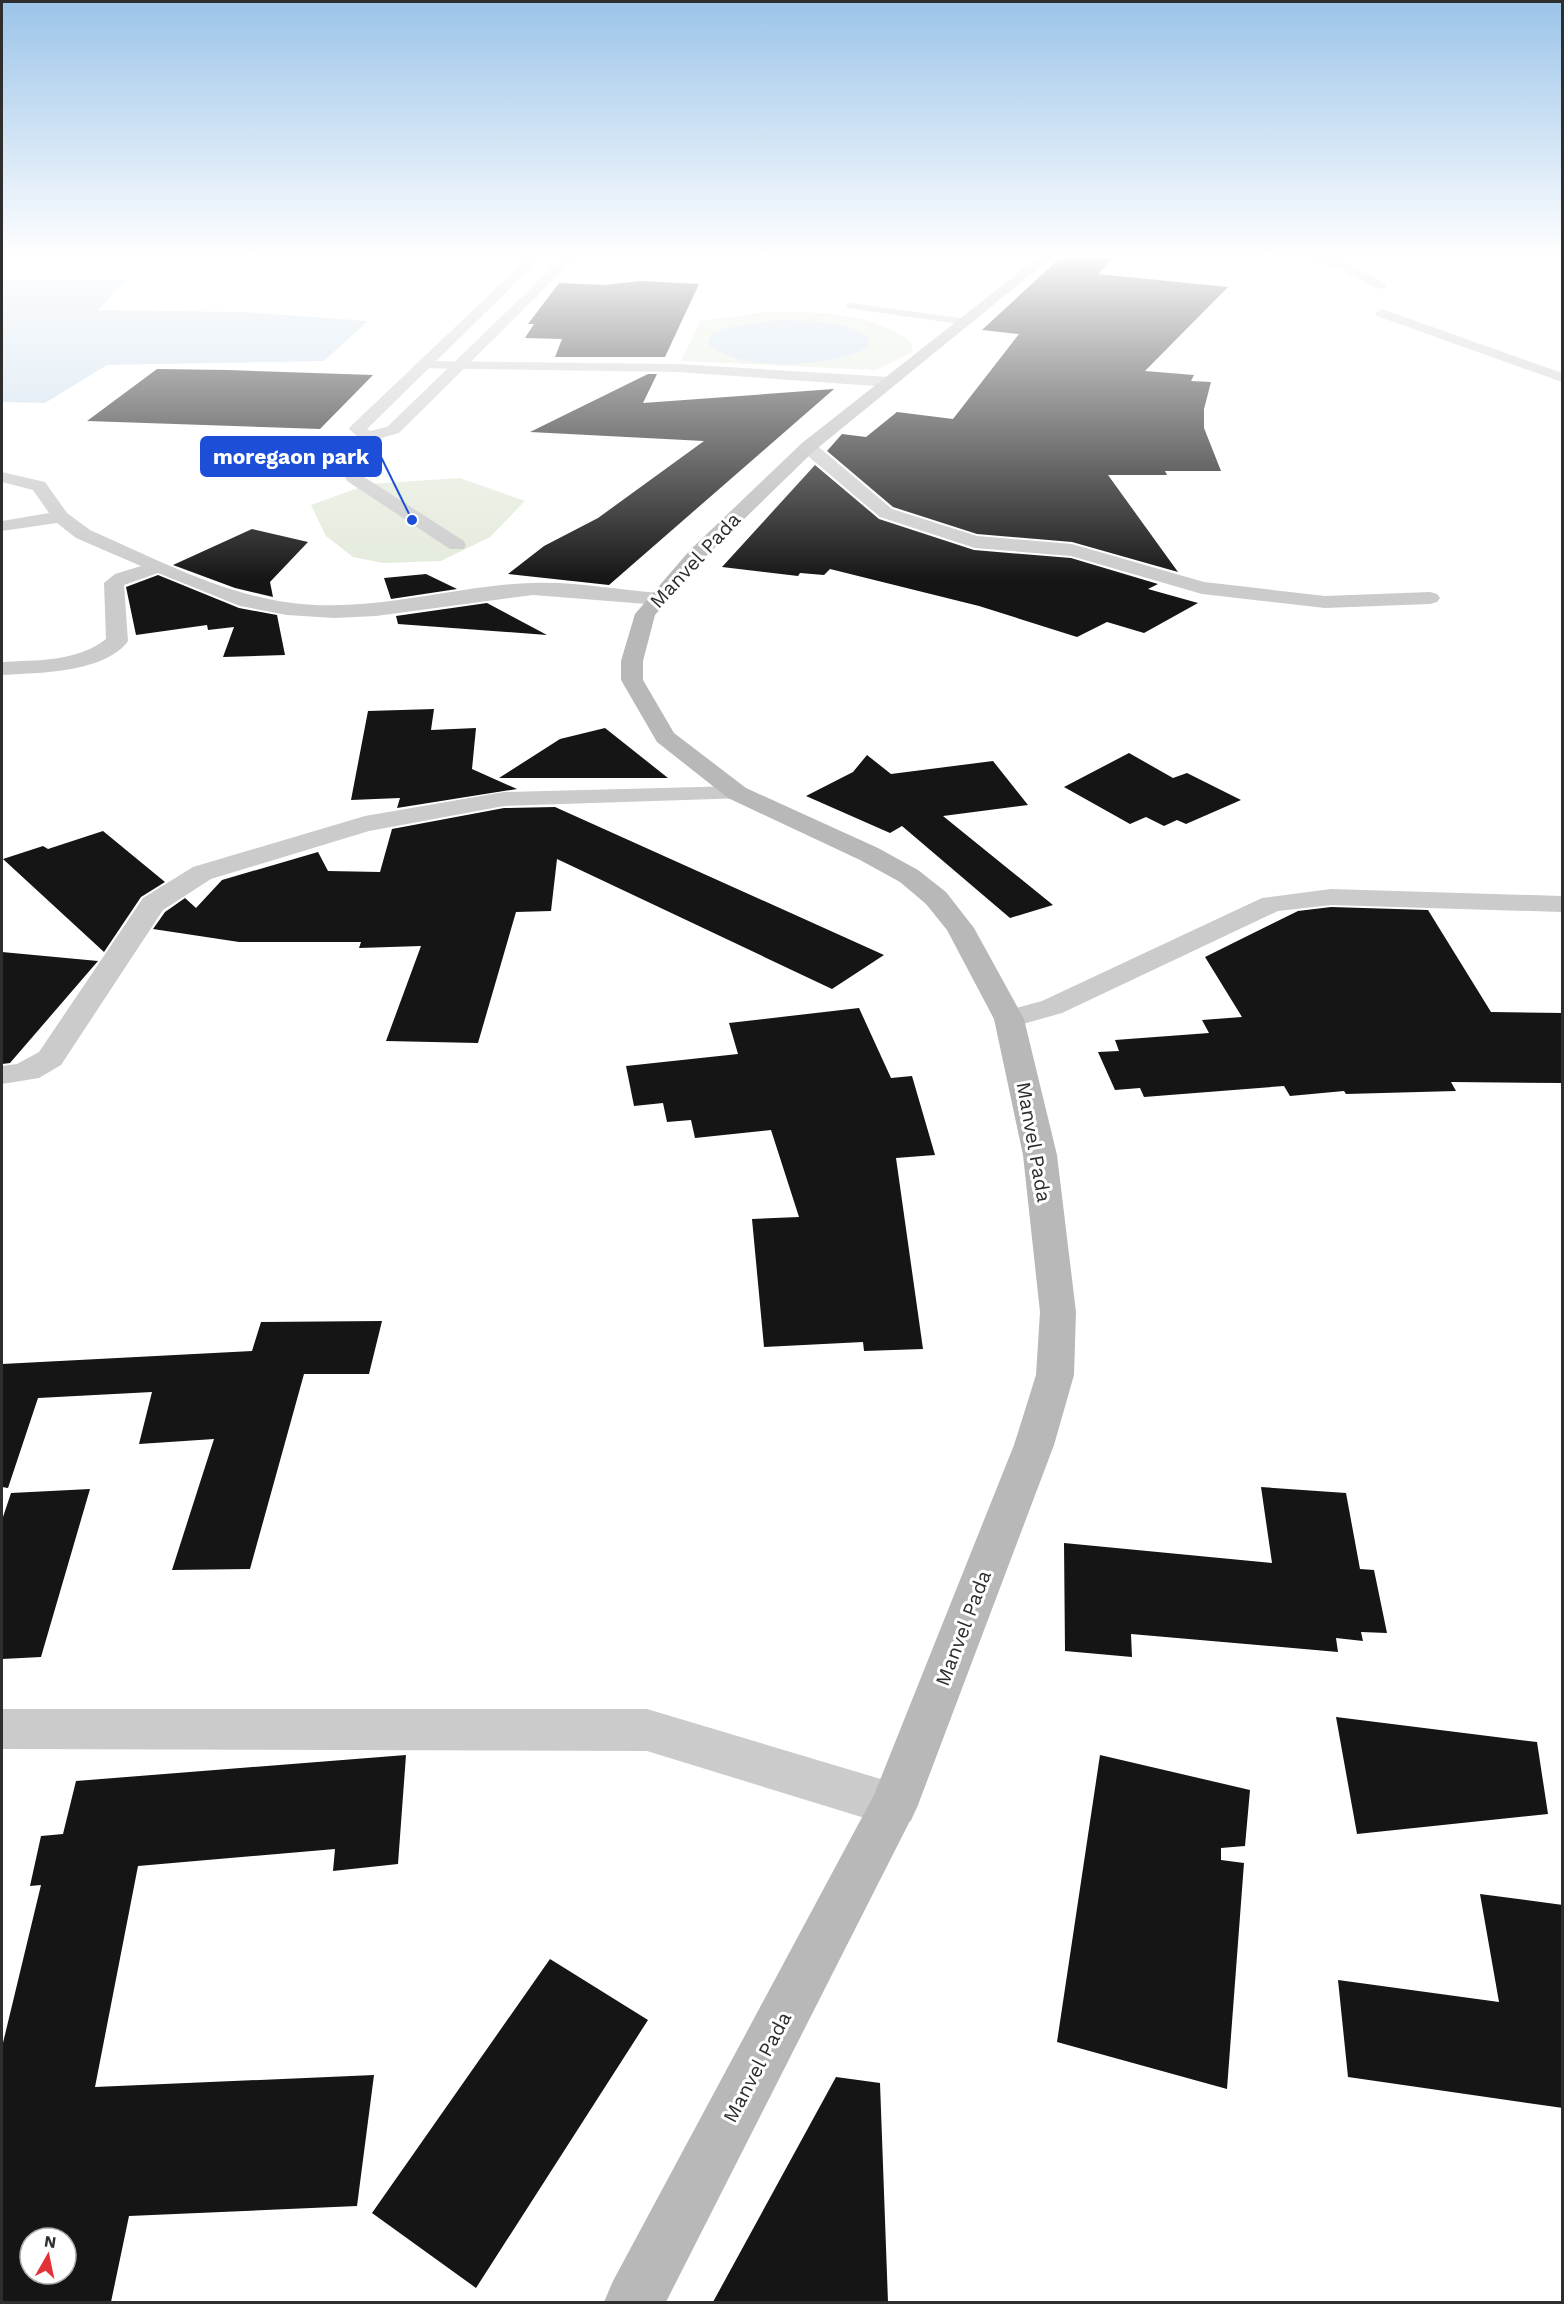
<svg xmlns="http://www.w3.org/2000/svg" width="1564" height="2304" font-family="'Work Sans',sans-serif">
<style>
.green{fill:#e3ebdb}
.water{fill:#c8dceb}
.building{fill:#151515;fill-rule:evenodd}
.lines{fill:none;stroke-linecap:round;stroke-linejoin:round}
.service{fill:#cbcbcb;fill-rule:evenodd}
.minor{fill:#cbcbcb;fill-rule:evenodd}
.tertiary{fill:#cbcbcb;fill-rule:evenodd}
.secondary{fill:#b8b8b8;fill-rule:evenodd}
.labels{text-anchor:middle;stroke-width:6;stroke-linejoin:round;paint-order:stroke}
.street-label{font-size:20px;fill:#2e2e2e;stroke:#fff}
.leader{fill:none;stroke:#1d4ed8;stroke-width:2}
.callout-dot{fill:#1d4ed8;stroke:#fff;stroke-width:2}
.callout{fill:#1d4ed8;stroke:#1d4ed8;stroke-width:2}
.callout-label{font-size:21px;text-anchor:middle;font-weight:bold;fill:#fff}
</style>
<rect width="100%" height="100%" fill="#fff"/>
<path class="green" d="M 767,312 C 815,312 870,311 910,341 L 913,352 L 876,370 L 681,361 L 700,321 Z
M 460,478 L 525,501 L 490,537 L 441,561 L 383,563 L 353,557 L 326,536 L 311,505 L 369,484 Z"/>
<path class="water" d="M 2,280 L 126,280 L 98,310 L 243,312 L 368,321 L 324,361 L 107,365 L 45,403 L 3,402 Z
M 778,320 C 809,321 843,320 869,338 L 868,347 C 831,368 741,373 708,344 L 711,335 L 726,328 Z"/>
<path class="building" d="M 1060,258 L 1112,258 L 1098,274 L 1228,287 L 1145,371 L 1194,375 L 1191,381 L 1211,382 L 1204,409 L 1204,428 L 1221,471 L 1165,471 L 1167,475 L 1108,475 L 1178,572 L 1072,542 L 977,534 L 893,507 L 827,451 L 842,434 L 866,437 L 897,412 L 953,419 L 1019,334 L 982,330 Z
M 640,281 L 699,284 L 665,357 L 555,357 L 562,339 L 525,338 L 534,324 L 528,324 L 559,283 L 604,285 Z
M 157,369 L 228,370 L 373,375 L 320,429 L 87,421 Z
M 648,374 L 657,374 L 643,403 L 834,389 L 609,585 L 508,574 L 544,546 L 598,518 L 704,441 L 530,432 Z
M 815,465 L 879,519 L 974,550 L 1071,558 L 1158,584 L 1148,589 L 1198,603 L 1144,633 L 1107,622 L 1077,637 L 979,606 L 830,569 L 824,575 L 800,573 L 798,576 L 722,567 Z
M 252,529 L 308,542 L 270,582 L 273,597 L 235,588 L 173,565 Z
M 426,574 L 457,589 L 391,599 L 384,578 Z
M 158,575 L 239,608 L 277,615 L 285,655 L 223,657 L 234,627 L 208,630 L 207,625 L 136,635 L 126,587 Z
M 487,603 L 547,635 L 398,624 L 396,616 Z
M 434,709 L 431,730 L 476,728 L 472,769 L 517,789 L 397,808 L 400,798 L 351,800 L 368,711 Z
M 605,728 L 668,778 L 499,778 L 560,739 Z
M 1129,753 L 1173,778 L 1187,773 L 1241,800 L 1186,824 L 1177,820 L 1164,826 L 1146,817 L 1130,824 L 1064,787 Z
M 867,755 L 891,774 L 993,761 L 1028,805 L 943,816 L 1053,905 L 1010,918 L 902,826 L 890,833 L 806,796 L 853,772 Z
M 555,807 L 884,955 L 832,989 L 557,859 L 551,911 L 516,912 L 478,1043 L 386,1041 L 421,946 L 359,948 L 361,942 L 239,942 L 153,929 L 165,912 L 185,898 L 196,908 L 222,880 L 318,852 L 328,871 L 380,872 L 392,829 L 504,808 Z
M 103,831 L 165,882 L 141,897 L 104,952 L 3,859 L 43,846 L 48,849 Z
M 1331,907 L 1428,910 L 1491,1012 L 1563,1013 L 1563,1083 L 1451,1082 L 1456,1091 L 1346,1094 L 1344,1091 L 1290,1096 L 1284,1086 L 1144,1097 L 1140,1088 L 1115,1090 L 1098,1052 L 1119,1051 L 1115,1040 L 1209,1033 L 1202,1020 L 1242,1017 L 1205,957 L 1298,911 Z
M 2,952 L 98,961 L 10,1063 L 2,1064 Z
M 859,1008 L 891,1078 L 912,1076 L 935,1155 L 896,1158 L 923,1349 L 864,1351 L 863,1342 L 764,1347 L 752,1219 L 799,1217 L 771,1130 L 695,1138 L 691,1120 L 667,1122 L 663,1103 L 634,1106 L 626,1066 L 738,1054 L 729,1023 Z
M 382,1321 L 369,1374 L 304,1374 L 250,1569 L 172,1570 L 214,1439 L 139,1444 L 152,1392 L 38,1398 L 8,1488 L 2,1487 L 2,1364 L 252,1351 L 261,1322 Z
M 1261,1487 L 1346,1493 L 1360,1569 L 1374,1570 L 1387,1633 L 1361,1632 L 1363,1641 L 1336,1638 L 1338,1652 L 1131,1634 L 1132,1657 L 1065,1651 L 1064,1543 L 1272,1563 Z
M 90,1489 L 41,1657 L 2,1659 L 2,1520 L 11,1493 Z
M 1336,1717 L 1537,1742 L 1548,1814 L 1357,1834 Z
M 406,1755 L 398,1864 L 333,1871 L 335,1849 L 138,1866 L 95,2087 L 374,2075 L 357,2206 L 129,2216 L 111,2302 L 2,2302 L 2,2047 L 41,1885 L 30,1886 L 41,1836 L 63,1834 L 76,1781 ZM 30,2238 L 66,2238 L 66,2274 L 30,2274 Z
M 1100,1755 L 1250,1790 L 1245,1846 L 1221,1848 L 1221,1860 L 1244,1863 L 1227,2089 L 1057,2042 Z
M 1480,1894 L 1563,1905 L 1563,2108 L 1348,2077 L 1338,1980 L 1499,2002 Z
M 550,1959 L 648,2020 L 476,2288 L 372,2213 Z
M 836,2077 L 880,2083 L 888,2302 L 713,2302 Z"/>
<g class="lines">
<path class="service" d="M 851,303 L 966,319 L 971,322 L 966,325 L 847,308 L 847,304 Z"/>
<path class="minor" d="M 1304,258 L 1343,261 L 1388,285 L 1382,289 L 1377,288 L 1335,267 Z
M 1382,309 L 1562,373 L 1562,382 L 1377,316 L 1375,313 Z
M 421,361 L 678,364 L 890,377 L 898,382 L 890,387 L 678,372 L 416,368 L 414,365 Z
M 367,432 L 375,437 L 362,455 L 361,475 L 464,541 L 466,545 L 464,549 L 450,549 L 347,481 C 337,464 348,437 367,432 Z
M 808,442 L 814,443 L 892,509 L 977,536 L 1072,544 L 1204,582 L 1325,596 L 1430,592 L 1437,594 L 1440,598 L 1437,602 L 1430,604 L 1325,608 L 1202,594 L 1071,556 L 975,548 L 880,517 L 802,451 L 800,447 L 802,443 Z
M 2,472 L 45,482 L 67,513 L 90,530 C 152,557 217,592 285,602 C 369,615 449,586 532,583 C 573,581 619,590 659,593 L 666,595 L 669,599 L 666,603 L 659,605 L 533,595 L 376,616 L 334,618 L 287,615 L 240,606 L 158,573 L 124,585 L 128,641 C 105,673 37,673 2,675 L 2,662 C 37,660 77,662 106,639 L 104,583 L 115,574 L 141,566 L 76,538 L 57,523 L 2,531 L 2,521 L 49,513 L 33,490 L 2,482 Z
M 737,786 L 746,788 L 749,793 L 746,798 L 504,806 L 369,831 L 211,879 L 163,910 L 61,1065 L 39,1078 L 2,1084 L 2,1066 L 17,1064 L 39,1052 L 143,898 L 193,867 L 365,816 L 504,792 Z
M 1331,889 L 1562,896 L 1562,912 L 1331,905 L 1278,911 L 1062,1013 L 1009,1028 L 998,1025 L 994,1019 L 998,1013 L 1042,1001 L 1262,898 Z
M 2,1709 L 647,1709 L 894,1783 L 911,1789 L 918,1805 L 911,1821 L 894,1827 L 647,1751 L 2,1749 Z"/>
<path class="tertiary" d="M 528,258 L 541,258 L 367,429 L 370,431 L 387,427 L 562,258 L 575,258 L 399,433 L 367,442 L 361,440 L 349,429 L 351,426 Z"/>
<path class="secondary" d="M 1037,258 L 1051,258 L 814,451 L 704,558 L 655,615 L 643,661 L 643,680 L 674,733 L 746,788 L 878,848 L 918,870 L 946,892 L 974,928 L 1024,1019 L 1057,1155 L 1076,1312 L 1074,1375 L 1054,1445 L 918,1805 L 666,2302 L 604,2302 L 613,2281 L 874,1795 L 1014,1445 L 1036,1375 L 1040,1312 L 1023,1155 L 994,1019 L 947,930 L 926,904 L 900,882 L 860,860 L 728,798 L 657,742 L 621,680 L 621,661 L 635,614 L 690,550 L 802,443 Z"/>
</g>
<linearGradient id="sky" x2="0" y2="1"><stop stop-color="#9bc4e9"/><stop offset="0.44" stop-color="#fff"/><stop offset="1" stop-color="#fff" stop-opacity="0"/></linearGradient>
<rect width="1564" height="581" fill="url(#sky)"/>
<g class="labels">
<g class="street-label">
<text transform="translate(695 560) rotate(-47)" y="7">Manvel Pada</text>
<text transform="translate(1034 1142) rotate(80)" y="7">Manvel Pada</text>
<text transform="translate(963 1628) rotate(-69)" y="7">Manvel Pada</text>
<text transform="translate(757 2067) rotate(-62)" y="7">Manvel Pada</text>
</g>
</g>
<path class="leader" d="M412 520L381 457"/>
<circle class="callout-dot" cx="412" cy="520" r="6"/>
<rect class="callout" x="201" y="437" width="180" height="39" rx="6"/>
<g class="callout-label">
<text x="291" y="464">moregaon park</text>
</g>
<rect width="1564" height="2304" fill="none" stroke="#2e2e2e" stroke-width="6"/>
<g transform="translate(48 2256) rotate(9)"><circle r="28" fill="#ffffff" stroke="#ababab" stroke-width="1.5"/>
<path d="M0-4.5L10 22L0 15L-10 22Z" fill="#e33237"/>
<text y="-9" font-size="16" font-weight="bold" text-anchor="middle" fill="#2e2e2e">N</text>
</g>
</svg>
